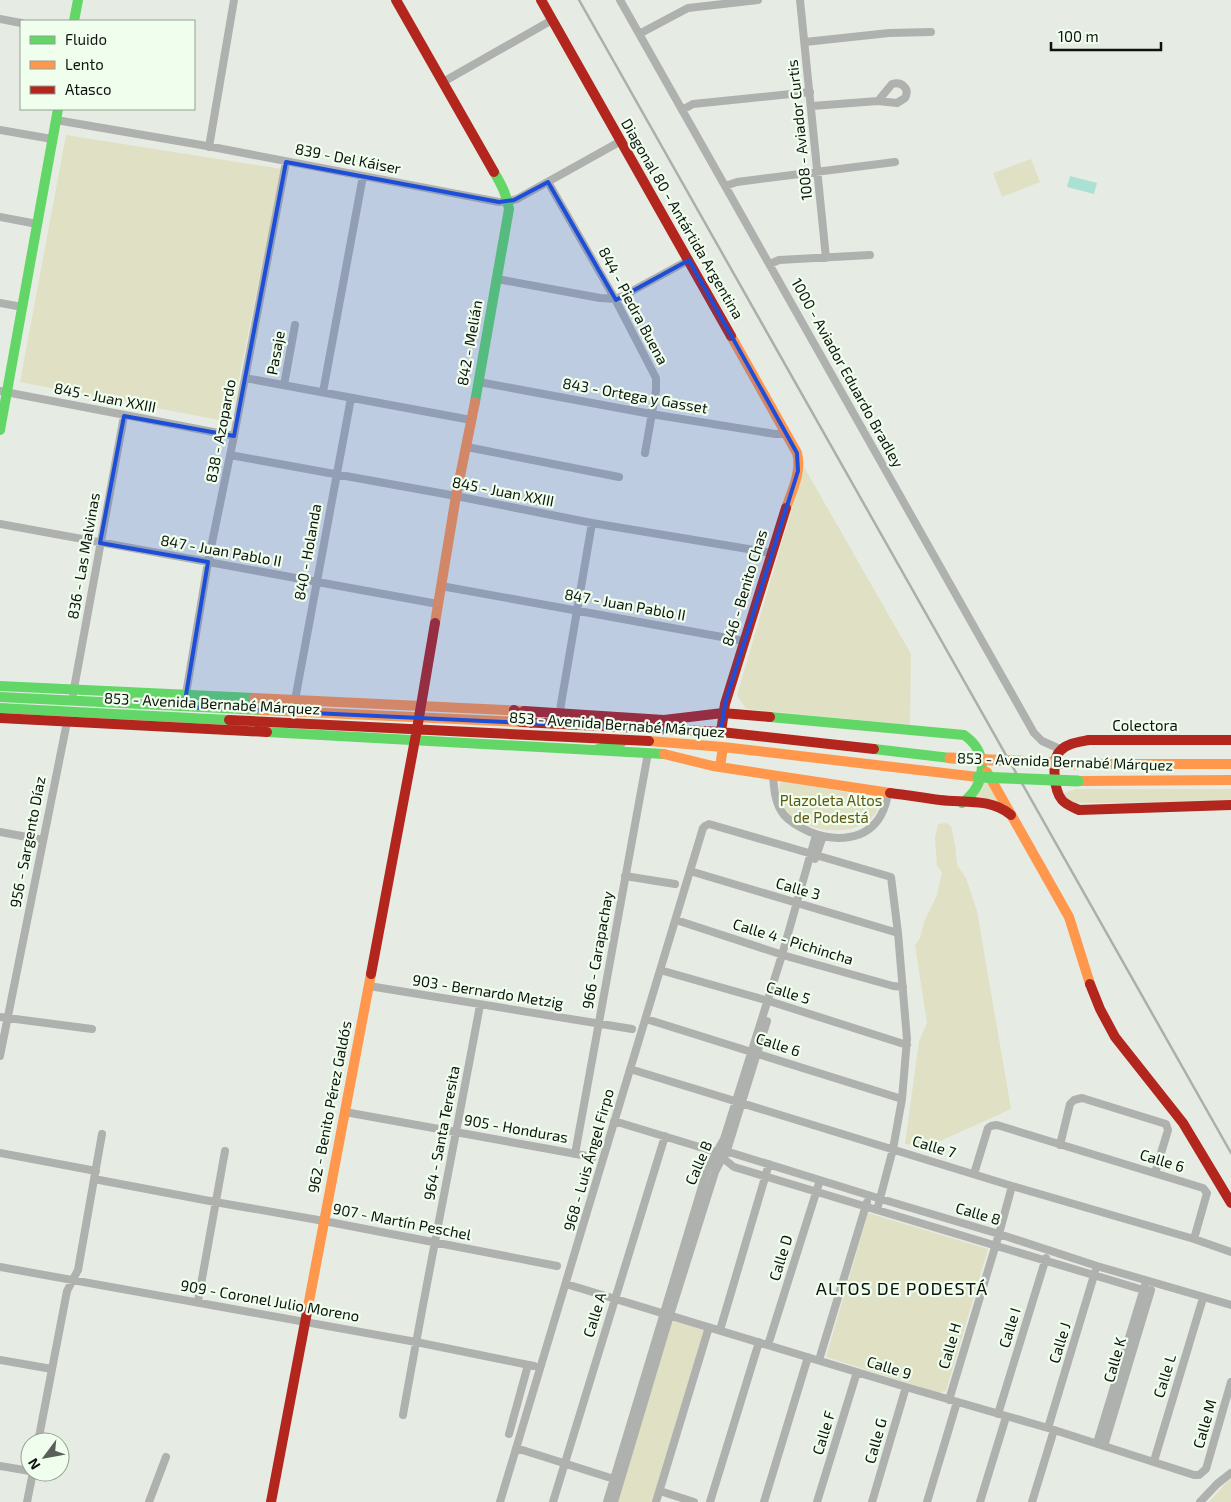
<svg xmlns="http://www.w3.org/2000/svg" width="1231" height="1502" font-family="'Exo 2',sans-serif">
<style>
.green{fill:#e0e0c4}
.water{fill:#abe1d3}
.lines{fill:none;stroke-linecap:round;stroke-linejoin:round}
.street{stroke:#afb1ae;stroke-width:8}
.fast{stroke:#63d668;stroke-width:10}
.slow{stroke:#ff974d;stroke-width:10}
.jam{stroke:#b3261e;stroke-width:10}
.rail{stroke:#abb0ab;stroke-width:2.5}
.fast-bridge{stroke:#63d668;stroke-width:11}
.slow-bridge{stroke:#ff974d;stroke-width:11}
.marked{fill:#1d4ed8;fill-opacity:0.2;stroke:#1d4ed8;stroke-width:4;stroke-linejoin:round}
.labels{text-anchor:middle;stroke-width:4.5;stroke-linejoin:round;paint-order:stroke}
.street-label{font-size:15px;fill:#0e130e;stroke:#f0feee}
.park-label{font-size:15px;fill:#5e5612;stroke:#f0feee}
.quarter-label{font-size:18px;letter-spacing:1px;fill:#0e130e;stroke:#f0feee}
</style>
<rect width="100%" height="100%" fill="#e6ece4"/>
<path class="green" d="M 66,135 L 282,169 L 230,422 L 20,382 Z
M 1031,159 L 1040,182 L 1002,197 L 993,173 Z
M 804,467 L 911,654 L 910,725 L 746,709 L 737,695 Z
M 985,775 L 1001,803 L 974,800 Z
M 782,781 L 879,798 C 880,808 876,815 868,821 C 846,837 801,832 784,808 C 780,802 780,793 779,786 Z
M 1076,789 L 1231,789 L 1231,802 L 1080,803 L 1069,801 L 1064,793 Z
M 946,823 L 951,826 L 955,845 L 957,865 L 966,878 L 977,911 L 1011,1109 L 927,1147 L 905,1144 L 919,1041 L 927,1023 L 915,945 L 920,938 L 924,922 L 937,895 L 942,872 L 937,866 L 935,838 L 938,824 Z
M 868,1213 L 988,1249 L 946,1391 L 940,1393 L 826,1357 Z
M 670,1315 L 709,1327 L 656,1502 L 614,1502 Z
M 1231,1479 L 1231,1502 L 1209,1502 L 1228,1481 Z"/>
<path class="water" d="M 1070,176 L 1097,183 L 1094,194 L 1067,187 Z"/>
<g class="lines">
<path class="street" d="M 620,0 L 1034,733 L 1042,741 L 1060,749
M 800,0 L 826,258
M 0,19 L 21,23
M 639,34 L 688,8 L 758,0
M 805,42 L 889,33 L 931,32
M 443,82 L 552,20
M 812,106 L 878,101 L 897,103 L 905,98 C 910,89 902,81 892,84 L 878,101
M 682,110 L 693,104 L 810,92
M 56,120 L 207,146 L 499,202 L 508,201 L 517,199 L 621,141
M 0,130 L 52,139
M 209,147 L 234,0
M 548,182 L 615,299 L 656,378 L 656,390 L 645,453
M 725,186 L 737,182 L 895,162
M 0,217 L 37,224
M 770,264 L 779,260 L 870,255
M 497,279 L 600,298 L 615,299 L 623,296 L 689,260
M 0,303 L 22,307
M 245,378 L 471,420
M 479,382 L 651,414 L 775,434 L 786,434
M 284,385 L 295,325
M 0,391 L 234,436
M 323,392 L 363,176
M 467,447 L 619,477
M 230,455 L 456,496 L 592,523 L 772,553
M 0,524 L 438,604
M 441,586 L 744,641
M 73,694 L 124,416
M 185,700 L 208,562 L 234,436 L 286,162
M 296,712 L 295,700 L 351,398
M 560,713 L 561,704 L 592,523
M 773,776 C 774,789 775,804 784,815 C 791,823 801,828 810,832 C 835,842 867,841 881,815 C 885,808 887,800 888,793
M 0,832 L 43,840
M 815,859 L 823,836
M 690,871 L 898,933
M 625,876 L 675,884
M 676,920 L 786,956 L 893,986 L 903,987
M 660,970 L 772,1002 L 907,1045
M 369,986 L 632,1029
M 0,1017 L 92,1029
M 646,1019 L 902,1099
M 0,1056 L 67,722
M 630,1069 L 1012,1186 L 1194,1239 L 1231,1252
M 345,1112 L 593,1157
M 614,1121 L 716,1152 L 732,1153 L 881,1199 L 999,1234 L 1097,1266 L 1231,1305
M 1060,1145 L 1070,1104 L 1074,1100 L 1082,1098 L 1166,1124 L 1168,1130 L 1155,1173
M 0,1153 L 96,1171
M 575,1154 L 648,753
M 719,1155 L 734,1167 L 1150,1292
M 974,1174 L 988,1128 L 991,1126 L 997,1125 L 1203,1188 L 1207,1193 L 1194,1239
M 94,1179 L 215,1202 L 324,1221 L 557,1266
M 0,1267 L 416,1342 L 534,1366
M 566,1284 L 906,1387 L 1048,1428 L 1194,1475 L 1199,1475 L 1206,1469 L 1231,1382
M 198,1301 L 225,1151
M 720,1330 L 769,1164
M 768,1345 L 820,1180
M 0,1360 L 52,1369
M 819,1360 L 867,1202
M 949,1400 L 999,1234 L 1012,1186
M 998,1414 L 1046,1258
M 403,1415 C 427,1278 455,1141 480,1005
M 1048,1428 L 1095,1272
M 509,1434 L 528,1365
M 38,1442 L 67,1291 L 78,1270 L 102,1134
M 1097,1443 L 1145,1285
M 1104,1446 L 1151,1290
M 516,1448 L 614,1479
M 1154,1461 L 1203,1298
M 0,1466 L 30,1471
M 660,1491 L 694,1502
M 27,1502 L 33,1472
M 149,1502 L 166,1457
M 500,1502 C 567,1277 635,1053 703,828 L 705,826 L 709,824 L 891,877 L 898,933 L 907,1039 L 902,1099 L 893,1149 L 877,1210
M 553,1502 L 665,1136
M 607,1502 L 707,1170 L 724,1139 L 782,955 L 816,835
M 614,1502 L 670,1315 L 715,1172 L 728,1147 L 767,1021
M 656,1502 L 709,1327
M 710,1502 L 759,1342
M 764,1502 L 808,1357
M 817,1502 L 857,1372
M 872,1502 L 906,1387
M 927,1502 L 957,1402
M 980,1502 L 1006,1417
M 1032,1502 L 1054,1430
M 1200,1502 L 1217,1484 L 1231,1473"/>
<path class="fast" d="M 74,21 L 78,0
M 475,402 L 509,209 C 507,195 501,184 494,172
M 0,430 L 58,109
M 0,686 L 254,698
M 118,692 L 133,703
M 0,697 L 261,710
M 0,708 L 229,720
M 770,717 L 964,735 C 990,753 986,785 962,803
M 267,732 L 664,754
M 874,749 L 950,758
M 595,750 L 622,742"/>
<path class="slow" d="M 731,336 L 797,453 C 802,471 792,491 786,508
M 435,623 L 456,496 L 475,402
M 254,698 L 524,711
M 261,710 L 521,722
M 649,741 L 723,747 L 978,777
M 664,754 L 713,766 L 890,793
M 1077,764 L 1231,764
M 720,767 L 723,747
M 987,772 L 1069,917 L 1090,984
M 1078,781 L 1231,780
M 307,1312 L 371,974"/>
<path class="jam" d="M 396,0 L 494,172
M 541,0 L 731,336
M 514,710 L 531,723
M 524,711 L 664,720 L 723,713 L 770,717
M 0,718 L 267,732
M 229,720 L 649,741
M 521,722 L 721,732 L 874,749
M 721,732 L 725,704 L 786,508
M 1231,740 L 1089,740 C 1079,742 1067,743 1060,751 C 1051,760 1054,791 1062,800 C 1066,805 1073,807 1079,810 L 1231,805
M 890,793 C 907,795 924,798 940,800 C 964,803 991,798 1011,815
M 371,974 L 417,729 L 435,623
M 1090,984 L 1100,1009 L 1115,1037 L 1183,1123 L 1231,1203
M 271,1502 L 307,1312"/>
<path class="rail" d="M 579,0 L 1231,1153"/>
<path class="fast-bridge" d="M 978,777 L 1078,781"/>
<path class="slow-bridge" d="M 950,758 L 1077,764"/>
</g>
<path class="marked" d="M 286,162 L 499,202 L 514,200 L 548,182 L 616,300 L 689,260 L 797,453 L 798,471 L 725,704 L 721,732 L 184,707 L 208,562 L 100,543 L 124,416 L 234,436 Z"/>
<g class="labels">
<g class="street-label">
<text transform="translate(800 130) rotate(-96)" y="5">1008 - Aviador Curtis</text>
<text transform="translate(348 159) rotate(11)" y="5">839 - Del Káiser</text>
<text transform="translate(682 219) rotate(60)" y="5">Diagonal 80 - Antártida Argentina</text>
<text transform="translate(633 306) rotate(62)" y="5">844 - Piedra Buena</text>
<text transform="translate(470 343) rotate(-80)" y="5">842 - Melián</text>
<text transform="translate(276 353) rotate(-80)" y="5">Pasaje</text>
<text transform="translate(847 373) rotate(61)" y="5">1000 - Aviador Eduardo Bradley</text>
<text transform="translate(635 396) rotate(10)" y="5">843 - Ortega y Gasset</text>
<text transform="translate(105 398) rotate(11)" y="5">845 - Juan XXIII</text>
<text transform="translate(221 431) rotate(-79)" y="5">838 - Azopardo</text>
<text transform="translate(503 492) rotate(11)" y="5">845 - Juan XXIII</text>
<text transform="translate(221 551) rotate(10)" y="5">847 - Juan Pablo II</text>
<text transform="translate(308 552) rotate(-80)" y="5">840 - Holanda</text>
<text transform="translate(84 556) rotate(-80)" y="5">836 - Las Malvinas</text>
<text transform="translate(745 588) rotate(-73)" y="5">846 - Benito Chas</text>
<text transform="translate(625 605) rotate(10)" y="5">847 - Juan Pablo II</text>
<text transform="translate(212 704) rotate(3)" y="5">853 - Avenida Bernabé Márquez</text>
<text transform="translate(617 725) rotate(4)" y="5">853 - Avenida Bernabé Márquez</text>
<text x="1145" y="731">Colectora</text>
<text transform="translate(1065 762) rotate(2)" y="5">853 - Avenida Bernabé Márquez</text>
<text transform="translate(28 842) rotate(-79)" y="5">956 - Sargento Díaz</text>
<text transform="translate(798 889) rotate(16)" y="5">Calle 3</text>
<text transform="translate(793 942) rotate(17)" y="5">Calle 4 - Pichincha</text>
<text transform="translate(598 950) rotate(-80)" y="5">966 - Carapachay</text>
<text transform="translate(488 992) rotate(9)" y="5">903 - Bernardo Metzig</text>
<text transform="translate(788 993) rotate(17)" y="5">Calle 5</text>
<text transform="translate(778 1045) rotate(18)" y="5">Calle 6</text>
<text transform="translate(330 1107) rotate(-79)" y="5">962 - Benito Pérez Galdós</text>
<text transform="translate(516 1129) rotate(10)" y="5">905 - Honduras</text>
<text transform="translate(442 1133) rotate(-79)" y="5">964 - Santa Teresita</text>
<text transform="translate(934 1147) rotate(17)" y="5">Calle 7</text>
<text transform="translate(589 1160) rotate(-74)" y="5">968 - Luis Ángel Firpo</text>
<text transform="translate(1162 1161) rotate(17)" y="5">Calle 6</text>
<text transform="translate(699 1163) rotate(-67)" y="5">Calle B</text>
<text transform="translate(978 1214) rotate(16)" y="5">Calle 8</text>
<text transform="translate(402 1222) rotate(11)" y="5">907 - Martín Peschel</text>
<text transform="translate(781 1258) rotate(-73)" y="5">Calle D</text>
<text transform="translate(270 1301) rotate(10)" y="5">909 - Coronel Julio Moreno</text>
<text transform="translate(595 1315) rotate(-73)" y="5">Calle A</text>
<text transform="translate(1010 1328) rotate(-73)" y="5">Calle I</text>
<text transform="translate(1060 1343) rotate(-73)" y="5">Calle J</text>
<text transform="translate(950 1346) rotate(-74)" y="5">Calle H</text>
<text transform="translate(1115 1360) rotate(-74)" y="5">Calle K</text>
<text transform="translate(889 1368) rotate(17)" y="5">Calle 9</text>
<text transform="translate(1165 1376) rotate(-73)" y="5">Calle L</text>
<text transform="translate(1205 1424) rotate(-74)" y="5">Calle M</text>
<text transform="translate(824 1433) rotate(-73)" y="5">Calle F</text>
<text transform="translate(876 1441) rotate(-74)" y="5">Calle G</text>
</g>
<g class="park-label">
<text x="831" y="806">Plazoleta Altos<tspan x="831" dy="17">de Podestá</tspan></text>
</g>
<g class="quarter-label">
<text x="902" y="1295">ALTOS DE PODESTÁ</text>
</g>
</g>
<rect x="20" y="20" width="175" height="90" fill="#f0feee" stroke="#96a094"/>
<rect x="30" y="36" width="25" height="8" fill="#63d668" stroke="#96a094"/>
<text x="65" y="45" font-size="15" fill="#0e130e">Fluido</text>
<rect x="30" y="61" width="25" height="8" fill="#ff974d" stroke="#96a094"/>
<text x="65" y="70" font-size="15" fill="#0e130e">Lento</text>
<rect x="30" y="86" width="25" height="8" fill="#b3261e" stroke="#96a094"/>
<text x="65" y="95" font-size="15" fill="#0e130e">Atasco</text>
<g transform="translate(45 1457) rotate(238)"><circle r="24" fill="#f0feee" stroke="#96a094"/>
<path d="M0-4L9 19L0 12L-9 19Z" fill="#5a5f59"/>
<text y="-8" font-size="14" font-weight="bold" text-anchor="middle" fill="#0e130e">N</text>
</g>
<path d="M1051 42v8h110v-8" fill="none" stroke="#0e130e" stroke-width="2.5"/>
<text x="1058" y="42" font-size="15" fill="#0e130e" stroke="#f0feee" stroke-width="4" paint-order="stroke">100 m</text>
</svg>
